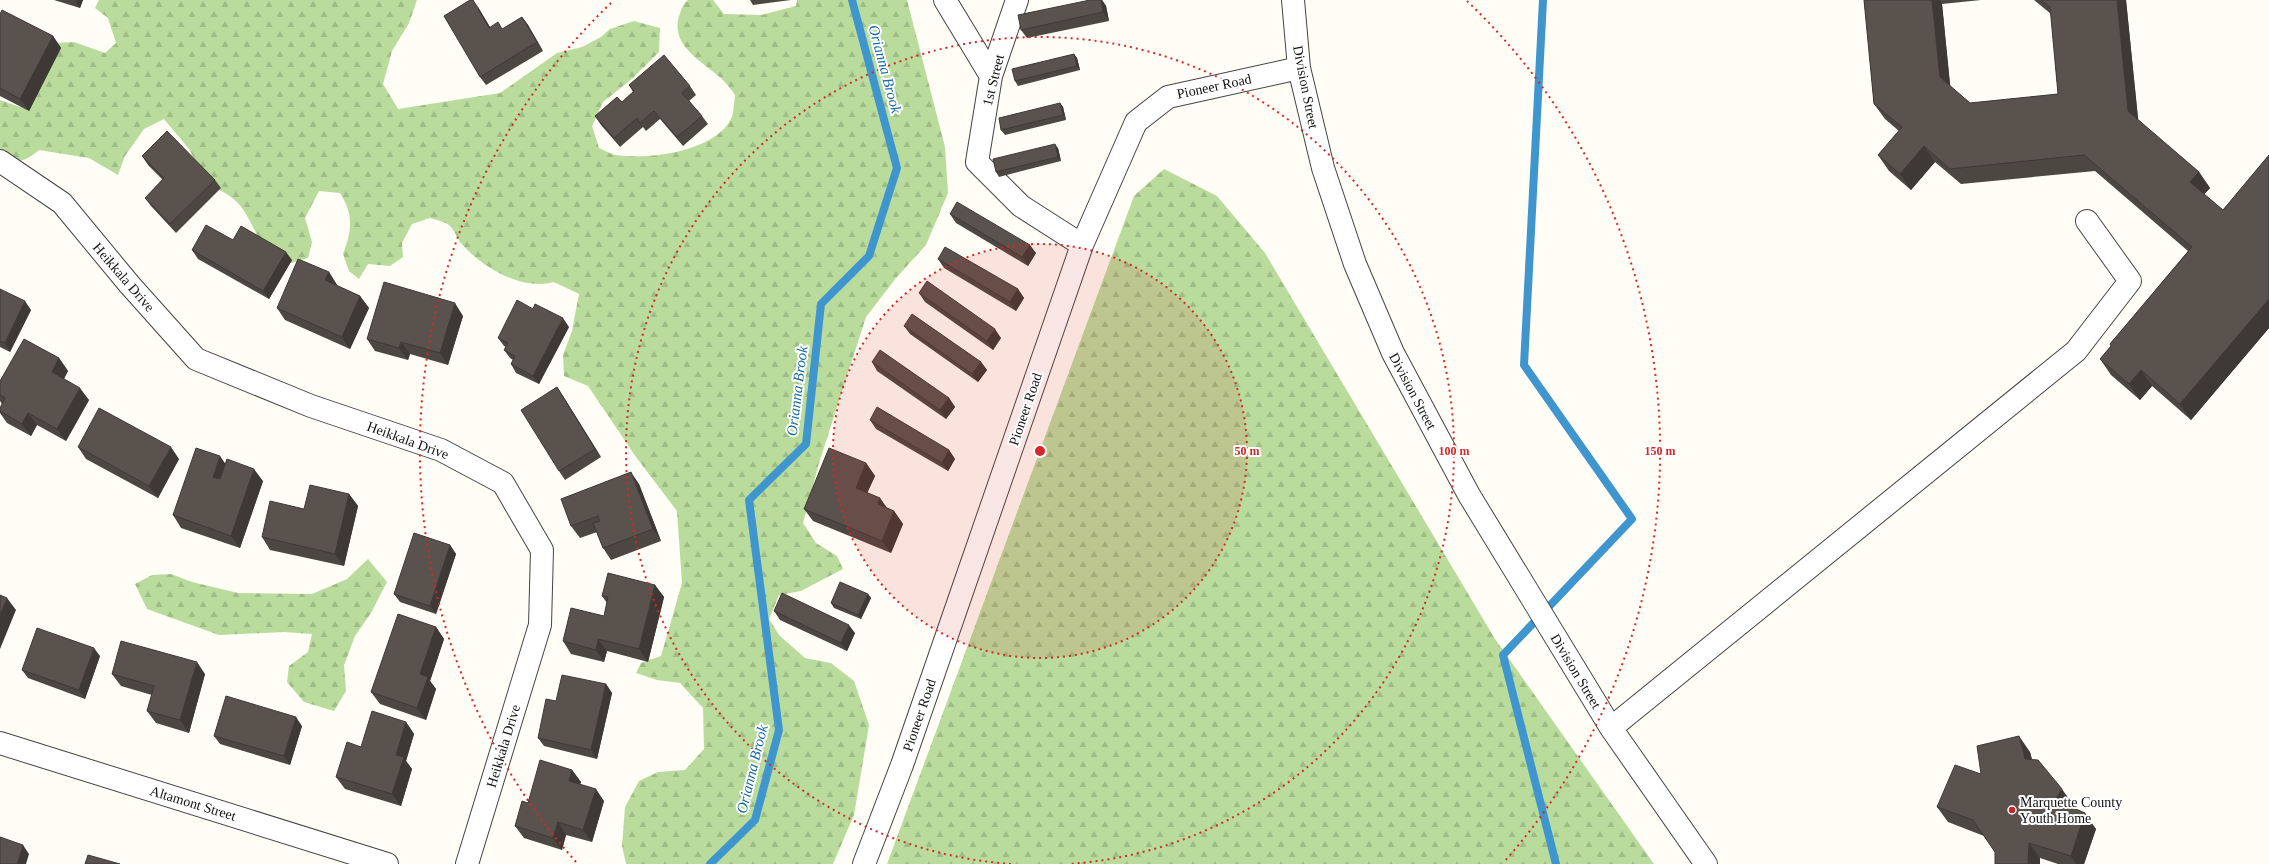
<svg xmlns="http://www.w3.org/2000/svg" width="2269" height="864" font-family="Georgia,serif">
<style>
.forest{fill:url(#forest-firs)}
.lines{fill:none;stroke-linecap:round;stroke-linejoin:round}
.stream{stroke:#3f96cf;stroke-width:8}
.minor-casing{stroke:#444;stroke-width:24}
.minor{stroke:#fff;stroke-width:22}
.wall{fill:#4d4742}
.shaded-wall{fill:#3f3936}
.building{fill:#5a524d;stroke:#3f3936}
.ring{fill:none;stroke:#d62828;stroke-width:2;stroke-dasharray:2 4}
.poi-dot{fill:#c4262e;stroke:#fff;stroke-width:1.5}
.labels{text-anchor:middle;stroke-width:4;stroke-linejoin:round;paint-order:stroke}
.street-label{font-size:14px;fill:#111;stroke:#fff}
.poi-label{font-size:14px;fill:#111;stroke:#fff;text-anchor:start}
.water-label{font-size:15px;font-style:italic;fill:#1768a6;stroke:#fff}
.centre{fill:#d62828;stroke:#fff;stroke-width:2}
.ring-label{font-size:12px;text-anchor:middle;font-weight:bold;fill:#d62828;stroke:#fff;stroke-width:4;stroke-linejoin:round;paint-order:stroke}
</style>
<defs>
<pattern id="forest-firs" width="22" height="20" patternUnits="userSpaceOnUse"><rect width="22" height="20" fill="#b9dc9c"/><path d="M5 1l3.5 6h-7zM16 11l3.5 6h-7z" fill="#9ebc85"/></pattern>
</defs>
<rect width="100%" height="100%" fill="#fffdf5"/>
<path class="forest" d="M 99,0 L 417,0 L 409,23 L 392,51 L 383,84 L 398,109 L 500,93 L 557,53 L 582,47 L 601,37 L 610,29 L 634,21 L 660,28 L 659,52 L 633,78 L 603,102 L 592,126 L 599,148 C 604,150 610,154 616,155 C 648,160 714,152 731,119 C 734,113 734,102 735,95 C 731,89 726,83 721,78 C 702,61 668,45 680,13 C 682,8 683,4 688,0 L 713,0 L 724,14 L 761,15 L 796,6 L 797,0 L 907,0 L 945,147 L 948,193 L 926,245 L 896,278 L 866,317 L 819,463 L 803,523 L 816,543 L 837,556 L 843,569 L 801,591 L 779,595 L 769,619 L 779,635 L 805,658 L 831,663 L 854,681 L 869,725 L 854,815 L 833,864 L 626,864 L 622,846 L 625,807 L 639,781 L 658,772 L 685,770 L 704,749 L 703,708 L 680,683 L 657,680 L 636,673 L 641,663 L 661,656 L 682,583 L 677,511 L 636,457 L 588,386 L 564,376 L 563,355 L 572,331 L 579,294 L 554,282 C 521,291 481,267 460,242 C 457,237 454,230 450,226 C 446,222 436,220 430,218 L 412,224 L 402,243 L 403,257 L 390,266 L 368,264 L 359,279 L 349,271 L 343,254 C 352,231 354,215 340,193 L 319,191 L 305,218 L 312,242 L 308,258 L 284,265 C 277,258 268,251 262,243 C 243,212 246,200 208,185 L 189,149 L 164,119 L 144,129 L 125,156 L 118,175 L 89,158 L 39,150 C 25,162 16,165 0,154 L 0,100 L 20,107 L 35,91 L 56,43 L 74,42 L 105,53 L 116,43 L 108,18 L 95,8 Z
M 1164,169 L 1217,196 L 1265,253 L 1495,639 L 1654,864 L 887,864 L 1134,196 Z
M 368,559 L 387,582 L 371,613 L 355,636 L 344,665 L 346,691 L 334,711 L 304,702 L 287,682 L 289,666 L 308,652 L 312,634 L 284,632 L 219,635 L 147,609 L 135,584 L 152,575 L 171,574 L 192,582 L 238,593 L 312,594 L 347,579 Z"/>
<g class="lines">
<path class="stream" d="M 1543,0 L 1524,365 L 1632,519 L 1503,655 L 1556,864
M 710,864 L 755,820 L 779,730 L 749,500 L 806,444 L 821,304 L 869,256 L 897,168 L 852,0"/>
<g class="minor-casing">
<path id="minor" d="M 945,0 L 991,76
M 1017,0 L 991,76 L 977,162 L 1021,206 L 1082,245
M 1293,0 L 1299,68 L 1323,168 L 1355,264 L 1393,353 L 1469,495 L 1611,728 L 1706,864
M 0,161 L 62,203 L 129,284 L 196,359 L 311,406 L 441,450 L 503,483 L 542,550 L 540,625 L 467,864
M 1611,728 L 2076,351 L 2130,281 L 2087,221
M 0,743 L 387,864
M 864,864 L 902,765 L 1082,245 L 1136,122 L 1168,97 L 1299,68"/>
</g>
<use href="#minor" class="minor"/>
</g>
<path class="wall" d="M 54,0 L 83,0 L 80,8 Z
M 750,0 L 791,0 L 753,5 Z
M 1101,0 L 1102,0 L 1106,6 L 1109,21 L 1027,38 L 1021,30 Z
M 1864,0 L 1981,0 L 1942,4 L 1950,86 L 1970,103 L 2058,94 L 2051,14 L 2034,0 L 2126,0 L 2138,120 L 2199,172 L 2210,188 L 2204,194 L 2223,210 L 2269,155 L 2269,328 L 2191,420 L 2152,386 L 2140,400 L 2111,375 L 2100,359 L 2111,346 L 2110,344 L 2188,251 L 2095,171 L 1961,184 L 1935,162 L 1911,190 L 1889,171 L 1878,155 L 1899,131 L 1885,119 L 1874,104 Z
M 478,7 L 490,27 L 503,29 L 522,17 L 528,25 L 543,51 L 486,85 L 480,77 Z
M 0,14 L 53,36 L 61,48 L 29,111 L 0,96 Z
M 1074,54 L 1077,58 L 1080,70 L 1018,86 L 1015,81 Z
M 629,85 L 690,86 L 696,95 L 689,101 L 702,116 L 708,124 L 683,146 L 660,119 L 646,131 L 643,127 L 620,147 L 601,125 L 595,116 L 622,102 L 633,92 Z
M 1060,103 L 1063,107 L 1066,120 L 1005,135 L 1001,130 Z
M 1058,148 L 1061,161 L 999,177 L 996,172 Z
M 142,156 L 215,180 L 221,188 L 176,233 L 151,206 L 145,198 L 163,180 L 148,165 Z
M 950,214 L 1036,253 L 1028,266 L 956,223 Z
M 233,240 L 292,260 L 269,299 L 198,259 L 192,250 Z
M 938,259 L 1018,289 L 1024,298 L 1016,311 L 944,268 Z
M 329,272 L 337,285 L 337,286 L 360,296 L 369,308 L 350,349 L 285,320 L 277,308 Z
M 0,289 L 31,310 L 10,352 L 0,347 Z
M 919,293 L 1001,338 L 993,350 L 925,302 Z
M 463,316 L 448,365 L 410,354 L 408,360 L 375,351 L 367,339 Z
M 904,326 L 981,362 L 987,370 L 978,382 L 910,334 Z
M 569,327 L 539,384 L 516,373 L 511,364 L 513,360 L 510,358 L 504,350 L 506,347 L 504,346 L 498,338 Z
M 59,358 L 68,371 L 64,379 L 89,400 L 66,441 L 37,425 L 31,436 L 7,423 L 0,413 L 0,408 L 2,404 L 0,401 L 0,381 Z
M 872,362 L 949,398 L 955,407 L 946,419 L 877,371 Z
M 557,387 L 563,396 L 601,457 L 565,480 L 559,471 Z
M 870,420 L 949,450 L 955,459 L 948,471 L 876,429 Z
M 78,447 L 179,459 L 158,498 L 86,459 Z
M 866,463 L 875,476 L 867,493 L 880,498 L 887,508 L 894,511 L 903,524 L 891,553 L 813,521 L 804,509 Z
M 225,464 L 263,481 L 240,548 L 181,528 L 173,515 Z
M 639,484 L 661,541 L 611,560 L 603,548 L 597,532 L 580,538 L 571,526 Z
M 349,494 L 358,506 L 344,566 L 270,550 L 262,537 L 304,509 Z
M 450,545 L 456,554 L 436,614 L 400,602 L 394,594 Z
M 655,585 L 664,597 L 648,662 L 607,651 L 604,662 L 571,654 L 563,641 L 604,616 L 607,603 L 602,596 Z
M 868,594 L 871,598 L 861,619 L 834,608 L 831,603 Z
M 774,611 L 855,633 L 847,651 L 780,620 Z
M 436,627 L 444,639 L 430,681 L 436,689 L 426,720 L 380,704 L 371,692 Z
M 100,656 L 85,699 L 28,678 L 22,670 Z
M 112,674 L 205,674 L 189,733 L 156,723 L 147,711 L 152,695 L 121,686 Z
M 606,684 L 612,693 L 597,759 L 544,746 L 538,738 L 556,701 Z
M 406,722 L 414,734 L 406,761 L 412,769 L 401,806 L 345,789 L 336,777 L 361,747 Z
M 302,726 L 290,765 L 220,744 L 214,736 Z
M 2030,752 L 2032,760 L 2073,805 L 2072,807 L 2096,829 L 2084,864 L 2058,864 L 2040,858 L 2040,864 L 1995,864 L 1995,852 L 1984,836 L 1948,822 L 1937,807 L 1981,774 Z
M 572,770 L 581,782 L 580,784 L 604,801 L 592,842 L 566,835 L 562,850 L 524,838 L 515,826 L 528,803 Z"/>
<path class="shaded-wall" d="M 75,0 L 83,0 L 80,8 Z
M 473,0 L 478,7 L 495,36 L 489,28 Z
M 1101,0 L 1102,0 L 1106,6 L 1109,21 L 1103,12 Z
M 1932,0 L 1940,0 L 1942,4 L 1951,93 L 1940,77 Z
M 2117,0 L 2126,0 L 2139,127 L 2128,111 Z
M 522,17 L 528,25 L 543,51 L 537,42 Z
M 53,36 L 61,48 L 29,111 L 20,99 Z
M 1074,54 L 1077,58 L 1080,70 L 1077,66 Z
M 1060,103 L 1063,107 L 1066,120 L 1063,115 Z
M 1055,144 L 1058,148 L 1061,161 L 1058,157 Z
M 1924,146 L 1935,162 L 1911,190 L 1900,174 Z
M 2199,172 L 2210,188 L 2201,198 L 2190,182 Z
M 1030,245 L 1036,253 L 1028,266 L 1022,257 Z
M 286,252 L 292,260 L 269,299 L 263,291 Z
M 329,272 L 337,285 L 334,293 L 325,280 Z
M 1018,289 L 1024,298 L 1016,311 L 1010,302 Z
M 360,296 L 369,308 L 350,349 L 342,337 Z
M 2269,299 L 2269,328 L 2191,420 L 2180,404 Z
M 25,301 L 31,310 L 10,352 L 5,343 Z
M 455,303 L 463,316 L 448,365 L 440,353 Z
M 563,318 L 569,327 L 539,384 L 533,376 Z
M 995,329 L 1001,338 L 993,350 L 987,341 Z
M 401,342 L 410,354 L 408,360 L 399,348 Z
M 59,358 L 68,371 L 60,385 L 52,372 Z
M 981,362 L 987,370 L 978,382 L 972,374 Z
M 2141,370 L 2152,386 L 2140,400 L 2129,384 Z
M 557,387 L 563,396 L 601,457 L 595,449 Z
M 80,388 L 89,400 L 66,441 L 57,429 Z
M 949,398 L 955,407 L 946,419 L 940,410 Z
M 28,413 L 37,425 L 31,436 L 22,424 Z
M 171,447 L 179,459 L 158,498 L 149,486 Z
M 949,450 L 955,459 L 948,471 L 942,463 Z
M 220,456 L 229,469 L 222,489 L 213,477 Z
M 866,463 L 875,476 L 864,500 L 856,488 Z
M 254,469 L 263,481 L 240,548 L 231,536 Z
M 631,472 L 639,484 L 661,541 L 653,529 Z
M 349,494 L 358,506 L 344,566 L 335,554 Z
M 880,498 L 888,510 L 878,504 Z
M 894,511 L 903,524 L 891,553 L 882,541 Z
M 450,545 L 456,554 L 436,614 L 430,606 Z
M 655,585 L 664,597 L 648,662 L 639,649 Z
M 868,594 L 871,598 L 861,619 L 858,615 Z
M 7,598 L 16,610 L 0,649 L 0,615 Z
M 849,625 L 855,633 L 847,651 L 841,643 Z
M 436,627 L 444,639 L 430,681 L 436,689 L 426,720 L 417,708 L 420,674 Z
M 598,639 L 607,651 L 604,662 L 596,650 Z
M 94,648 L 100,656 L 85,699 L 79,690 Z
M 197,662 L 205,674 L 189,733 L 180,720 Z
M 606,684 L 612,693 L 597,759 L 591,750 Z
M 296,717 L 302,726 L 290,765 L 284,756 Z
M 406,722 L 414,734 L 406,761 L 412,769 L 401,806 L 392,794 L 396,755 Z
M 2019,736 L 2030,752 L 2036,775 L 2025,759 Z
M 572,770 L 581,782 L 577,793 L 569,781 Z
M 596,789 L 604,801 L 592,842 L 583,830 Z
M 2062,789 L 2073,805 L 2066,816 L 2055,800 Z
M 2085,813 L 2096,829 L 2084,864 L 2076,864 L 2071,856 Z
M 558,822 L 566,835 L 562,850 L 553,838 Z
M 2029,843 L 2040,858 L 2040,864 L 2028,864 Z
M 23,845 L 29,854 L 26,864 L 17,864 Z"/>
<path class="building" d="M 470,0 L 473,0 L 489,28 L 498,22 L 502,29 L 522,17 L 537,42 L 480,77 L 444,16 Z
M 1090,0 L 1101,0 L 1103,12 L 1021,30 L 1018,15 Z
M 1864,0 L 1932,0 L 1940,77 L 1970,103 L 2058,94 L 2050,7 L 2041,0 L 2117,0 L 2128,111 L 2199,172 L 2190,182 L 2223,210 L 2269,155 L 2269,299 L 2180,404 L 2141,370 L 2129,384 L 2100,359 L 2111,346 L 2110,344 L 2192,247 L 2084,155 L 1950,169 L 1924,146 L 1900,174 L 1878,155 L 1902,127 L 1874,104 Z
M 2,10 L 53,36 L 20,99 L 0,88 L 0,14 Z
M 1074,54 L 1077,66 L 1015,81 L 1012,69 Z
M 664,55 L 690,86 L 682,93 L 702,116 L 677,137 L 654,111 L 640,123 L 637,118 L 614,138 L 595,116 L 617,97 L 622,102 L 634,91 L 629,85 Z
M 1060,103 L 1063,115 L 1001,130 L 999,118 Z
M 167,131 L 215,180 L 170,224 L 145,198 L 164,178 L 142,156 Z
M 1055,144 L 1058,157 L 996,172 L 993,159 Z
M 957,202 L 1030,245 L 1022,257 L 950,214 Z
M 206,225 L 233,240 L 241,226 L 286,252 L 263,291 L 192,250 Z
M 945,247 L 1018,289 L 1010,302 L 938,259 Z
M 298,259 L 329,272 L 325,280 L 360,296 L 342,337 L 277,308 Z
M 927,281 L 995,329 L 987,341 L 919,293 Z
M 384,282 L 455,303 L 440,353 L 401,342 L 399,348 L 367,339 Z
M 0,289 L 25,301 L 5,343 L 0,341 Z
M 517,300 L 533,309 L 535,304 L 563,318 L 533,376 L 511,364 L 515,356 L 504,350 L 508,343 L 498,338 Z
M 912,314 L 981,362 L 972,374 L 904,326 Z
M 24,339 L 59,358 L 52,372 L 80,388 L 57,429 L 28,413 L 22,424 L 0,411 L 0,408 L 5,398 L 0,395 L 0,381 Z
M 880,350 L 949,398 L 940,410 L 872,362 Z
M 557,387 L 595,449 L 559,471 L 521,410 Z
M 877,407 L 949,450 L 942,463 L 870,420 Z
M 99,408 L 171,447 L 149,486 L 78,447 Z
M 196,448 L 220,456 L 213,477 L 220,479 L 227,459 L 254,469 L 231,536 L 173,515 Z
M 829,448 L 866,463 L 856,488 L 880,498 L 878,504 L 894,511 L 882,541 L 804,509 Z
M 631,472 L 653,529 L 603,548 L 593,523 L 600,521 L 598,516 L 571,526 L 561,499 Z
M 310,485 L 349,494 L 335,554 L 262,537 L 270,501 L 304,509 Z
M 414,533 L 450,545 L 430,606 L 394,594 Z
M 608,573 L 655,585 L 639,649 L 598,639 L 596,650 L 563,641 L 571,608 L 604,616 L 608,597 L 602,596 Z
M 840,582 L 868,594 L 858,615 L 831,603 Z
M 782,593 L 849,625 L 841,643 L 774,611 Z
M 0,595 L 7,598 L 0,615 Z
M 398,614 L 436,627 L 420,674 L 428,677 L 417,708 L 371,692 Z
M 37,628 L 94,648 L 79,690 L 22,670 Z
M 121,641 L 197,662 L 180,720 L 147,711 L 154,686 L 112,674 Z
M 562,675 L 606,684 L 591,750 L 538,738 L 546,699 L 556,701 Z
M 226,696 L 296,717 L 284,756 L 214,736 Z
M 372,711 L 406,722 L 396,755 L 404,757 L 392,794 L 336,777 L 347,742 L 361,747 Z
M 2019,736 L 2025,759 L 2038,760 L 2062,789 L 2055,800 L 2085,813 L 2071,856 L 2029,843 L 2028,864 L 1995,864 L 1995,852 L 1973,820 L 1937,807 L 1955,765 L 1981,774 L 1977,746 Z
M 540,760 L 572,770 L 569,781 L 596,789 L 583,830 L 558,822 L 553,838 L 515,826 L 522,801 L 528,803 Z
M 0,837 L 23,845 L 17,864 L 0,864 Z
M 88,855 L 120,864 L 85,864 Z"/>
<circle cx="1040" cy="451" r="207" fill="#d62828" fill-opacity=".12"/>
<g class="ring">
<circle cx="1040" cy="451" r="207"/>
<path d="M1011 864A414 414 0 1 1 1069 864"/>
<path d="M576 862A620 620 0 0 1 613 1M1467 1A620 620 0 0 1 1504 862"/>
</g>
<circle class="poi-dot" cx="2012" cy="810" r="4"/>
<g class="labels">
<g class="street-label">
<text transform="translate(993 80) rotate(-76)" y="5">1st Street</text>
<text transform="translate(1214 86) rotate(-12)" y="5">Pioneer Road</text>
<text transform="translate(1306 87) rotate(79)" y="5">Division Street</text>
<text transform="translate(124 277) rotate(49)" y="5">Heikkala Drive</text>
<text transform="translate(1413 391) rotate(62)" y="5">Division Street</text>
<text transform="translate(1025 409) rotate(-71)" y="5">Pioneer Road</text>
<text transform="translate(408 440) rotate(20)" y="5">Heikkala Drive</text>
<text transform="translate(1576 671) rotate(59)" y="5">Division Street</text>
<text transform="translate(919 715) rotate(-71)" y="5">Pioneer Road</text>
<text transform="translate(503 746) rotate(-73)" y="5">Heikkala Drive</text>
<text transform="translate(193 803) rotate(17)" y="5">Altamont Street</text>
</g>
<g class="poi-label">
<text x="2020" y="807">Marquette County<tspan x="2020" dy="16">Youth Home</tspan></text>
</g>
<g class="water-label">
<text transform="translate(885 69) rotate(75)" y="5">Orianna Brook</text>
<text transform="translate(797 391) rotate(-83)" y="5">Orianna Brook</text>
<text transform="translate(752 769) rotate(-76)" y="5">Orianna Brook</text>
</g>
</g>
<circle cx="1040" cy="451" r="6" class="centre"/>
<g class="ring-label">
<text x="1247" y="455">50 m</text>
<text x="1454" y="455">100 m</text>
<text x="1660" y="455">150 m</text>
</g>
</svg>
